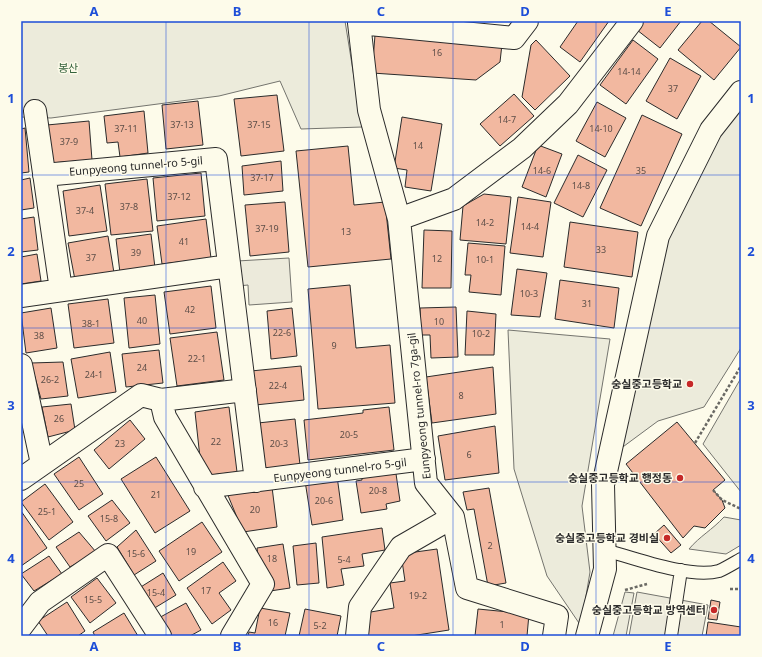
<svg xmlns="http://www.w3.org/2000/svg" width="762" height="657" font-family="'Noto Sans','Noto Sans KR',sans-serif">
<style>
.green{fill:#ecebdb;stroke:#74746e}
.parking{fill:#eceadb;stroke:#74746e}
.building{fill:#f2b8a0;stroke:#2b2b2b}
.lines{fill:none;stroke-linecap:round;stroke-linejoin:round}
.service-casing{stroke:#2b2b2b;stroke-width:14}
.minor-casing{stroke:#2b2b2b;stroke-width:24}
.path{stroke:#6a6964;stroke-width:2.5;stroke-dasharray:3 2;stroke-linecap:butt}
.service{stroke:#fdfbea;stroke-width:12}
.minor{stroke:#fdfbea;stroke-width:22}
.grid{fill:none;stroke:#1d4ed8;stroke-width:1;stroke-opacity:0.55}
.poi-dot{fill:#c62828;stroke:#fdfbea;stroke-width:1.5}
.labels{text-anchor:middle;stroke-width:3;stroke-linejoin:round;paint-order:stroke}
.number-label{font-size:9px;fill:#5d4e48}
.park-label{font-size:11px;fill:#34623c;stroke:#fdfbea}
.street-label{font-size:11px;fill:#2b2b2b;stroke:#fdfbea}
.poi-label{font-size:11px;font-weight:bold;fill:#2b2b2b;stroke:#fdfbea;text-anchor:end}
.neatline{fill:none;stroke:#1d4ed8;stroke-width:1.5}
.grid-label{font-size:13px;text-anchor:middle;font-weight:bold;fill:#1d4ed8}
</style>
<rect width="100%" height="100%" fill="#fdfbea"/>
<path class="green" d="M 21,21 L 345,21 L 362,127 L 301,129 L 280,81 L 219,96 L 51,118 L 21,117 Z
M 741,102 L 741,348 L 704,407 L 658,421 L 616,452 L 665,245 L 720,127 Z
M 508,330 L 610,339 L 582,506 L 590,572 L 581,626 L 547,576 L 514,469 Z
M 741,378 L 741,492 L 703,444 Z
M 724,517 L 741,520 L 741,545 L 726,554 L 689,549 C 700,536 712,530 724,517 Z
M 625,592 L 634,593 L 626,636 L 613,636 Z"/>
<path class="parking" d="M 289,258 L 292,302 L 249,305 L 248,285 L 238,286 L 237,261 Z
M 637,592 L 708,605 L 702,636 L 629,636 Z"/>
<path class="building" d="M 578,21 L 609,21 L 580,62 L 560,47 Z
M 644,21 L 681,21 L 660,48 L 637,30 Z
M 702,21 L 709,21 L 741,47 L 714,80 L 678,50 Z
M 375,35 L 502,44 L 500,62 L 476,80 L 372,73 Z
M 536,40 L 570,76 L 535,110 L 522,97 L 531,45 Z
M 633,40 L 658,59 L 626,104 L 600,85 Z
M 670,58 L 701,76 L 677,119 L 646,101 Z
M 514,94 L 534,116 L 500,146 L 480,124 Z
M 277,95 L 284,151 L 241,156 L 234,99 Z
M 198,101 L 203,145 L 166,149 L 162,105 Z
M 597,102 L 626,118 L 605,157 L 576,141 Z
M 144,111 L 148,153 L 120,157 L 118,142 L 107,143 L 104,116 Z
M 642,115 L 682,134 L 641,226 L 600,208 Z
M 402,117 L 442,124 L 431,191 L 405,187 L 407,170 L 394,168 Z
M 89,121 L 92,160 L 50,163 L 47,125 Z
M 25,128 L 29,172 L 21,173 L 21,129 Z
M 538,145 L 562,154 L 546,197 L 522,187 Z
M 348,146 L 354,205 L 385,202 L 391,259 L 308,267 L 296,151 Z
M 578,155 L 607,170 L 583,217 L 554,203 Z
M 281,161 L 283,191 L 244,195 L 242,166 Z
M 201,173 L 205,216 L 157,221 L 153,178 Z
M 30,178 L 34,208 L 21,210 L 21,180 Z
M 147,179 L 153,231 L 111,235 L 105,184 Z
M 100,185 L 107,231 L 69,236 L 63,191 Z
M 484,194 L 511,197 L 506,244 L 460,240 L 463,206 Z
M 518,197 L 551,202 L 543,257 L 510,253 Z
M 285,202 L 289,252 L 250,256 L 245,205 Z
M 34,217 L 38,250 L 21,252 L 21,219 Z
M 206,219 L 211,258 L 162,264 L 157,226 Z
M 570,222 L 638,232 L 632,277 L 564,267 Z
M 424,230 L 452,231 L 451,288 L 422,288 Z
M 151,234 L 155,268 L 120,273 L 116,239 Z
M 108,236 L 114,273 L 75,280 L 68,243 Z
M 468,243 L 505,246 L 501,295 L 469,292 L 471,275 L 465,275 Z
M 37,254 L 41,281 L 21,284 L 21,257 Z
M 517,269 L 547,273 L 540,317 L 511,315 Z
M 560,280 L 619,288 L 614,328 L 555,319 Z
M 350,285 L 356,348 L 390,345 L 395,403 L 318,409 L 308,289 Z
M 211,286 L 216,328 L 170,334 L 164,292 Z
M 155,295 L 160,344 L 129,348 L 124,298 Z
M 108,299 L 114,343 L 74,348 L 68,304 Z
M 456,307 L 458,357 L 431,358 L 430,335 L 421,335 L 420,308 Z
M 51,308 L 57,348 L 26,353 L 21,313 Z
M 292,308 L 297,356 L 271,359 L 267,311 Z
M 467,311 L 496,314 L 494,355 L 465,355 Z
M 217,332 L 224,380 L 177,386 L 170,338 Z
M 159,350 L 163,383 L 126,387 L 122,354 Z
M 110,352 L 116,392 L 78,398 L 71,359 Z
M 63,362 L 68,396 L 41,399 L 31,363 Z
M 301,366 L 304,400 L 255,405 L 251,371 Z
M 493,367 L 496,414 L 432,423 L 426,377 Z
M 71,404 L 75,430 L 48,437 L 42,407 Z
M 229,407 L 237,472 L 202,476 L 195,412 Z
M 389,407 L 394,450 L 308,460 L 304,420 L 363,413 L 363,410 Z
M 295,419 L 300,465 L 264,469 L 258,423 Z
M 130,420 L 145,439 L 109,469 L 94,450 Z
M 677,422 L 725,480 L 713,490 L 722,500 L 725,508 L 705,528 L 694,526 L 683,538 L 626,464 Z
M 495,426 L 499,473 L 445,480 L 438,436 Z
M 79,457 L 103,494 L 79,510 L 54,474 Z
M 156,457 L 190,511 L 155,533 L 121,479 Z
M 395,467 L 400,501 L 386,504 L 387,509 L 361,513 L 356,481 L 362,480 L 361,472 Z
M 337,476 L 343,520 L 312,525 L 305,481 Z
M 45,484 L 73,522 L 49,540 L 21,502 Z
M 272,487 L 277,527 L 243,532 L 227,493 Z
M 489,488 L 506,583 L 488,586 L 474,509 L 467,510 L 463,492 Z
M 112,500 L 130,523 L 106,541 L 88,516 Z
M 21,511 L 47,548 L 21,566 Z
M 202,522 L 222,552 L 179,581 L 159,551 Z
M 664,525 L 681,545 L 671,553 L 654,534 Z
M 382,528 L 385,550 L 362,554 L 364,566 L 341,569 L 344,585 L 327,588 L 322,537 Z
M 136,530 L 156,561 L 134,575 L 117,547 Z
M 79,532 L 96,552 L 70,567 L 56,547 Z
M 316,543 L 319,583 L 297,585 L 293,546 Z
M 283,544 L 290,588 L 270,591 L 260,570 L 257,548 Z
M 437,549 L 449,630 L 411,636 L 363,636 L 365,613 L 394,608 L 390,583 L 405,581 L 401,554 Z
M 49,556 L 62,574 L 34,591 L 21,574 Z
M 223,562 L 236,581 L 219,593 L 231,610 L 212,624 L 187,588 Z
M 163,573 L 176,595 L 148,612 L 136,590 Z
M 97,578 L 116,603 L 90,623 L 71,597 Z
M 711,600 L 720,602 L 717,620 L 708,619 Z
M 67,602 L 85,631 L 78,636 L 48,636 L 38,621 Z
M 186,603 L 201,630 L 190,636 L 164,636 L 155,620 Z
M 260,608 L 290,613 L 285,636 L 248,636 L 249,632 L 255,633 Z
M 305,609 L 341,616 L 337,636 L 299,636 Z
M 478,609 L 529,614 L 527,636 L 475,636 Z
M 124,613 L 138,636 L 95,636 L 93,632 Z
M 708,622 L 741,627 L 741,636 L 706,636 Z"/>
<g class="lines">
<g class="service-casing">
<path id="service" d="M 605,550 C 634,558 690,579 719,571 C 726,568 734,563 741,559
M 671,636 L 681,570"/>
</g>
<g class="minor-casing">
<path id="minor" d="M 527,21 L 514,38 L 359,23 L 369,110 L 399,219 L 426,483 L 453,517 L 467,588 L 557,616 L 554,636
M 35,111 L 61,290
M 44,175 L 216,159 L 256,481
M 399,219 L 454,199 L 522,148 L 568,104 L 632,21
M 21,296 L 229,266
M 21,365 L 42,464
M 161,400 L 165,417 L 263,584 L 232,636
M 21,479 L 141,395 L 161,400 L 245,390
M 205,487 L 424,459
M 21,627 L 40,602 L 108,555 L 160,636
M 357,636 L 360,607 L 401,547 L 453,517
M 587,636 L 605,569 L 603,485 L 658,236 L 711,130 L 741,92"/>
</g>
<path class="path" d="M 695,443 L 741,366
M 713,490 L 722,500 L 741,509
M 730,589 L 741,589
M 625,590 L 647,584"/>
<use href="#service" class="service"/>
<use href="#minor" class="minor"/>
</g>
<path class="grid" d="M 166,21 L 166,636M 309,21 L 309,636M 453,21 L 453,636M 596,21 L 596,636M 21,175 L 741,175M 21,328 L 741,328M 21,482 L 741,482"/>
<g class="poi-dot">
<circle cx="690" cy="384" r="4"/>
<circle cx="680" cy="478" r="4"/>
<circle cx="667" cy="538" r="4"/>
<circle cx="714" cy="610" r="4"/>
</g>
<g class="labels">
<g class="number-label">
<text x="437" y="56">16</text>
<text x="629" y="75">14-14</text>
<text x="673" y="92">37</text>
<text x="507" y="123">14-7</text>
<text x="182" y="128">37-13</text>
<text x="259" y="128">37-15</text>
<text x="126" y="132">37-11</text>
<text x="601" y="132">14-10</text>
<text x="69" y="145">37-9</text>
<text x="418" y="149">14</text>
<text x="542" y="174">14-6</text>
<text x="641" y="174">35</text>
<text x="262" y="181">37-17</text>
<text x="581" y="189">14-8</text>
<text x="179" y="200">37-12</text>
<text x="129" y="210">37-8</text>
<text x="85" y="214">37-4</text>
<text x="485" y="226">14-2</text>
<text x="530" y="230">14-4</text>
<text x="267" y="232">37-19</text>
<text x="346" y="235">13</text>
<text x="184" y="245">41</text>
<text x="601" y="253">33</text>
<text x="136" y="256">39</text>
<text x="91" y="261">37</text>
<text x="437" y="262">12</text>
<text x="485" y="263">10-1</text>
<text x="529" y="297">10-3</text>
<text x="587" y="307">31</text>
<text x="190" y="313">42</text>
<text x="142" y="324">40</text>
<text x="439" y="325">10</text>
<text x="91" y="327">38-1</text>
<text x="282" y="336">22-6</text>
<text x="481" y="337">10-2</text>
<text x="39" y="339">38</text>
<text x="334" y="349">9</text>
<text x="197" y="362">22-1</text>
<text x="142" y="371">24</text>
<text x="94" y="378">24-1</text>
<text x="50" y="383">26-2</text>
<text x="278" y="389">22-4</text>
<text x="461" y="399">8</text>
<text x="59" y="422">26</text>
<text x="349" y="438">20-5</text>
<text x="216" y="445">22</text>
<text x="120" y="447">23</text>
<text x="279" y="447">20-3</text>
<text x="469" y="458">6</text>
<text x="79" y="487">25</text>
<text x="378" y="494">20-8</text>
<text x="156" y="498">21</text>
<text x="324" y="504">20-6</text>
<text x="255" y="513">20</text>
<text x="47" y="515">25-1</text>
<text x="109" y="522">15-8</text>
<text x="490" y="549">2</text>
<text x="191" y="555">19</text>
<text x="136" y="557">15-6</text>
<text x="272" y="562">18</text>
<text x="344" y="563">5-4</text>
<text x="206" y="594">17</text>
<text x="156" y="596">15-4</text>
<text x="418" y="599">19-2</text>
<text x="93" y="603">15-5</text>
<text x="273" y="626">16</text>
<text x="502" y="628">1</text>
<text x="320" y="629">5-2</text>
</g>
<g class="park-label">
<text x="68" y="72">봉산</text>
</g>
<g class="street-label">
<text transform="translate(136 166) rotate(-5)" y="4">Eunpyeong tunnel-ro 5-gil</text>
<text transform="translate(419 406) rotate(-96)" y="4">Eunpyeong tunnel-ro 7ga-gil</text>
<text transform="translate(340 470) rotate(-7)" y="4">Eunpyeong tunnel-ro 5-gil</text>
</g>
<g class="poi-label">
<text x="682" y="388">숭실중고등학교</text>
<text x="672" y="482">숭실중고등학교 행정동</text>
<text x="659" y="542">숭실중고등학교 경비실</text>
<text x="706" y="614">숭실중고등학교 방역센터</text>
</g>
</g>
<rect width="762" height="657" fill="none" stroke="#fdfbea" stroke-width="44"/>
<rect x="22" y="22" width="718" height="613" class="neatline"/>
<g class="grid-label">
<text x="94" y="16">A</text>
<text x="237" y="16">B</text>
<text x="381" y="16">C</text>
<text x="525" y="16">D</text>
<text x="668" y="16">E</text>
<text x="11" y="103">1</text>
<text x="751" y="103">1</text>
<text x="11" y="256">2</text>
<text x="751" y="256">2</text>
<text x="11" y="410">3</text>
<text x="751" y="410">3</text>
<text x="11" y="563">4</text>
<text x="751" y="563">4</text>
<text x="94" y="651">A</text>
<text x="237" y="651">B</text>
<text x="381" y="651">C</text>
<text x="525" y="651">D</text>
<text x="668" y="651">E</text>
</g>
</svg>
